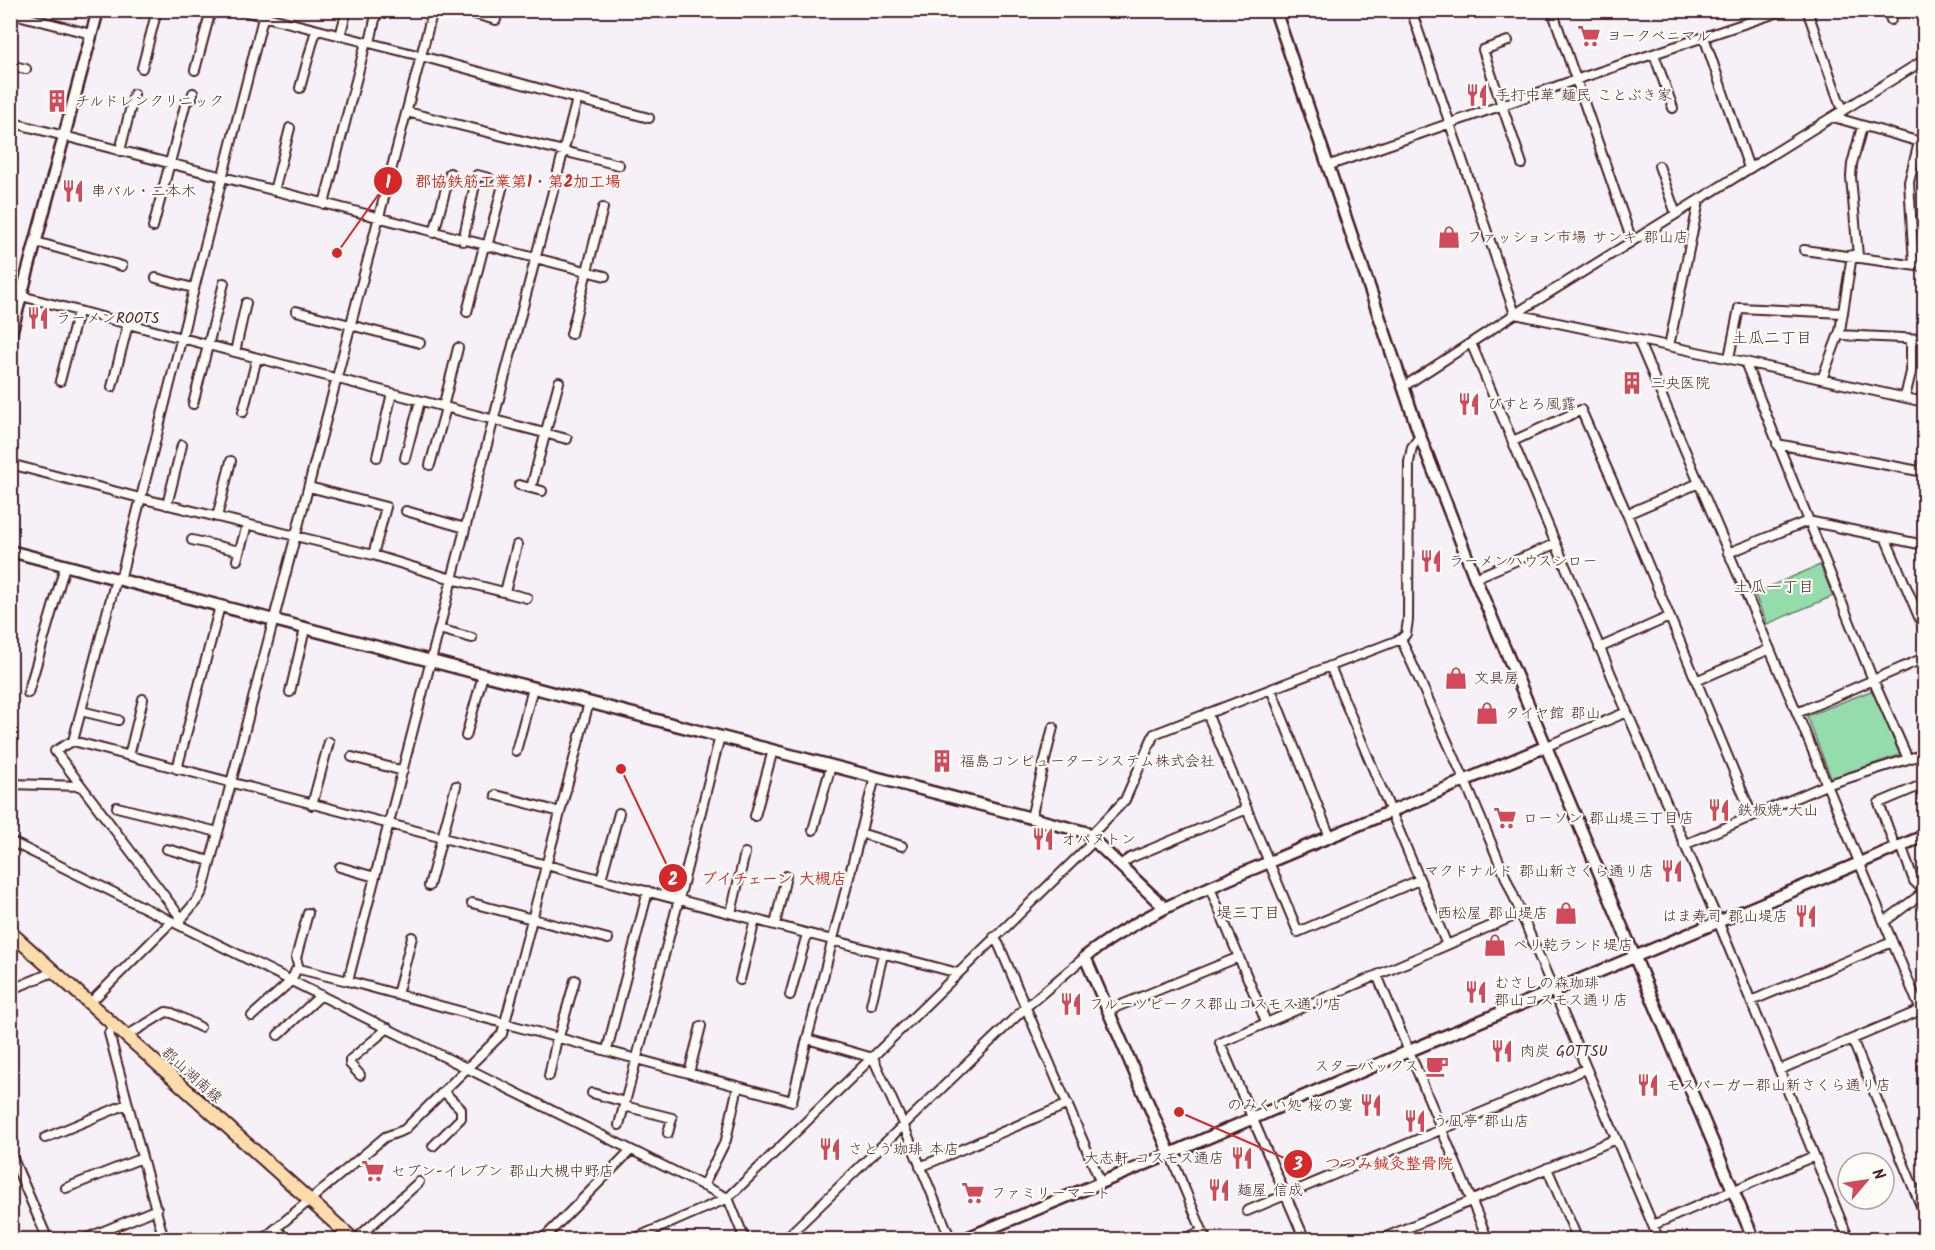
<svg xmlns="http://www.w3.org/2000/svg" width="1935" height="1250" font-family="Kalam,'Klee One',sans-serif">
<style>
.green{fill:#94dcab;stroke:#6f7e6b;stroke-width:1.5}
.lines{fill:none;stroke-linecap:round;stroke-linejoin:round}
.minor-casing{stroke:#4a1f2b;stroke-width:12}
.tertiary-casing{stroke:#4a1f2b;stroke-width:15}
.primary-casing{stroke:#4a1f2b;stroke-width:16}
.minor{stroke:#fdfcf7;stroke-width:8}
.tertiary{stroke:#fdfcf7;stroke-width:10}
.primary{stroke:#fddcac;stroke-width:12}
.labels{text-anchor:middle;stroke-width:4.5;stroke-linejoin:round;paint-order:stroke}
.poi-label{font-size:15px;fill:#4a1f2b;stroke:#fdfcf7;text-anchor:start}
.street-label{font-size:15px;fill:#4a1f2b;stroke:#fdfcf7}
.neighbourhood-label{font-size:16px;fill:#4a1f2b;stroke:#fdfcf7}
.leader{fill:none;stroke:#d62828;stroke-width:2}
.callout-dot{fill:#d62828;stroke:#fdfcf7;stroke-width:2}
.mark-label{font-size:18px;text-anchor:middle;font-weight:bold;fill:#fff}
.callout-label{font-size:16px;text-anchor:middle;font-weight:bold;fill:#d62828;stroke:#fdfcf7;stroke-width:4.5;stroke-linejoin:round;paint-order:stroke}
</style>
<rect width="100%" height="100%" fill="#f5f1f7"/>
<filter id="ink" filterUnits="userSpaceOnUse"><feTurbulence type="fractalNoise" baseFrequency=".0167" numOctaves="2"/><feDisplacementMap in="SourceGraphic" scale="12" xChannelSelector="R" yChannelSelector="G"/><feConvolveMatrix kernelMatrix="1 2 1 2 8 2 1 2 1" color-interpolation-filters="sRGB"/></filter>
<g filter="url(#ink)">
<path class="green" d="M 1820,565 L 1833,596 L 1767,624 L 1754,593 Z
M 1873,690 L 1900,755 L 1831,778 L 1807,716 Z"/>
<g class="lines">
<g class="minor-casing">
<path id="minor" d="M 460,10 L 496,20
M 1411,10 L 1515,314 L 1745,362 L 1924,402
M 1552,10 L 1632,241
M 1807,10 L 1839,101 L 1844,110
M 1888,10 L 1891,20
M 10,13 L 91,34
M 340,36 L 347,10
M 1704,37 L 1749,168
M 1508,41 L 1483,50 L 1522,164
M 370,43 L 377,10
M 1654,54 L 1673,108
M 10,65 L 26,69
M 142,68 L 157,10
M 195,70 L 211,10
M 300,88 L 316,30
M 577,99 L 649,118
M 407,112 L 619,165
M 1833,117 L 1924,143
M 10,122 L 605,276
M 120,151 L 134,94
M 1327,166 L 1575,80 L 1785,10
M 1659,166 L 1676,214
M 274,191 L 290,128
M 324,204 L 366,42
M 153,227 L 186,102 L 192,98 L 193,93
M 434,233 L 450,173
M 463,241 L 477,175 L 489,178
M 36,242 L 122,266
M 487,247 L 504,181
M 1804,250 L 1924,267
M 1858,256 L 1851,177 L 1852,164 L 1862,127
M 1914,265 L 1909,182 L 1919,142
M 156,278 L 193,288
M 10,293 L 567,439
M 296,311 L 420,343
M 467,312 L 484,246
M 571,334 L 603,208
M 1838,335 L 1924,339
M 1638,340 L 1797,713 L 1924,1018
M 1471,343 L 1627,712 L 1718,921 L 1849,1240
M 1669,346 L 1699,201
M 235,352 L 246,303
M 1729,358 L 1739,308 L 1843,313
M 1745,362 L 1873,680 L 1908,759
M 1822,379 L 1840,331 L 1852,255
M 60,381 L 78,312
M 112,387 L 128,324
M 1403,387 L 1515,314 L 1924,60
M 1905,397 L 1911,372 L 1911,339
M 193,404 L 224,283
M 443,407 L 458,348
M 243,412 L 257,358
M 1420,436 L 1412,447 L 1409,462 L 1408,620 L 1406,634 L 1401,639 L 1465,781 L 1659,1240
M 1513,441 L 1581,410 L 1627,514 L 1752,815
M 1777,444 L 1924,472
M 377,457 L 392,393
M 405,458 L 420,401
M 10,464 L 140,498 L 373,555 L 452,579 L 577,99 L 421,56 L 239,10
M 430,465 L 446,408
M 519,485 L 542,491
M 309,487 L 386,507 L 373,555
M 531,488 L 559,382
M 167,505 L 182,445
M 406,511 L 465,528
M 1627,514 L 1699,483
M 217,517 L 231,461
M 1885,537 L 1924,629
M 192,540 L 239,551
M 1728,553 L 1808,521 L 1924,545
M 237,560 L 247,525
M 1475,578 L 1555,544
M 120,580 L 265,10
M 505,592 L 517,545
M 527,598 L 452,579 L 348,981 L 792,1101 L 807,1039 L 873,1058 L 903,1124 L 951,1240
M 439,629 L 472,638
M 1599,648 L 1669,617
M 1330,666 L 1447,945
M 1696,681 L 1770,649
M 1271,689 L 1330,837
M 290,692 L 305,629
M 28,693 L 65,566
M 81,711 L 118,720
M 1207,713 L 1298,932 L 1419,880
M 1797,713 L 1924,658
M 466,736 L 483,675
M 73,741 L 116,579
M 1547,746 L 1627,712
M 516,751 L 533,688
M 129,756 L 143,699
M 352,757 L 403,771
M 177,769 L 220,606
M 10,784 L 81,786
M 496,795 L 560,812
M 312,805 L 329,742
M 117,807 L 218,832
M 755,816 L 773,750
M 1031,818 L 1053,727
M 813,830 L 831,766
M 860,833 L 902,846
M 1090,836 L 1125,800 L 1154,734 L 1401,639
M 10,841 L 728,1198 L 745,1240
M 1684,845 L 1826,785 L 1924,754
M 1901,845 L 1914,881 L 1924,891
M 1895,847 L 1879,803 L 1924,784
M 167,849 L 210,861
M 1120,865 L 1130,858 L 1247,809
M 340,867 L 375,877
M 601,879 L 619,813
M 429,886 L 456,786
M 1210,888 L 1266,1022
M 472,903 L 608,939
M 308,913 L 296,958 L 299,969 L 348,981
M 731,913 L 745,853
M 181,918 L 55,751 L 73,741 L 958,973
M 1884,922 L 1924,892
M 177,924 L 198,899 L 203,890 L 433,10
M 775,925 L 786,876
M 994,937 L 999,945 L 1101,1183
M 1377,975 L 1488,1240
M 740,980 L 755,920
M 10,990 L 53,972
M 397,995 L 412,937
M 790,995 L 807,934
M 1751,1001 L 1892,942
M 89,1004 L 171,922
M 871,1005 L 883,954
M 1109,1010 L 1239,957
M 252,1016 L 291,981 L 296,970 L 299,969
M 114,1026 L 109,1033 L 164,1240
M 278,1035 L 321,995
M 127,1038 L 133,1032 L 166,1012 L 172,1013 L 200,1027
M 807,1039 L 875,777
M 1852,1039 L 1924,1213
M 607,1050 L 648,891
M 1779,1070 L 1921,1010
M 689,1073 L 701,1026
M 360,1075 L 350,1064 L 350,1060 L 388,1028
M 549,1076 L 557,1038 L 560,1033 L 575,980
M 592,1093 L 625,1102
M 624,1106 L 672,1118 L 668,1133
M 619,1125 L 679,899 L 720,736
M 45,1138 L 127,1104
M 433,1146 L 461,1118 L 461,1109 L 444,1092
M 10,1152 L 48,1240
M 1170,1154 L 1206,1240
M 920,1167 L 1068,1104
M 1547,1168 L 1578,1240
M 703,1186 L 726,1140 L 738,1086
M 66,1188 L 142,1158
M 1247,1211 L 1586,1069
M 1653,1225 L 1814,1156
M 277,1228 L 286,1240
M 82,1240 L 157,1209
M 262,1240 L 385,1137 L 404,1130 L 502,1034 L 589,702
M 355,1240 L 419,1182
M 542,1240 L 630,1151
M 631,1240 L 728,1198 L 1094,841
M 784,1240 L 1026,1007 L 1085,957
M 1183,1240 L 1202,1231
M 1305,1240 L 1220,1043 L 1521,913
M 1379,1240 L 1616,1139"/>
</g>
<g class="tertiary-casing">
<path id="tertiary" d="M 1275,10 L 1420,436 L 1475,578 L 1754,1240
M 10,337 L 98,10
M 10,551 L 1085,832 L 1165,908
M 1170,1154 L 1085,957 C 1144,911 1225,881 1293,852 C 1378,817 1462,782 1547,746
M 962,1240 L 1170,1154 L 1409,1051 L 1924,836"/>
</g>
<g class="primary-casing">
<path id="primary" d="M 10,932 L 354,1240"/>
</g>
<use href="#minor" class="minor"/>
<use href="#tertiary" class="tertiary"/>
<use href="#primary" class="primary"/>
</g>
</g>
<defs>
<g id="supermarket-bare" transform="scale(1.8)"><path d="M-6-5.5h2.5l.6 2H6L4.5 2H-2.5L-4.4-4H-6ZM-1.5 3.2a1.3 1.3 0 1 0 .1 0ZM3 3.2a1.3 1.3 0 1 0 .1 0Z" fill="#d1495b" stroke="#fdfcf7" stroke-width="2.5" paint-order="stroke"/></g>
<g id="restaurant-bare" transform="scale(1.8)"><path d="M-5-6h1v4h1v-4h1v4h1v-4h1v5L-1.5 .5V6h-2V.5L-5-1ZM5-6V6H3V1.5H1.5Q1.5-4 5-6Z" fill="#d1495b" stroke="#fdfcf7" stroke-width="2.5" paint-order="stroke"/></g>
<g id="building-bare" transform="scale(1.8)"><path d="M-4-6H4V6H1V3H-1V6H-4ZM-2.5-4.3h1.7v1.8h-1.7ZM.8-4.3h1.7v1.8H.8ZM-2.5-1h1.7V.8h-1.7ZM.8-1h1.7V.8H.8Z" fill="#d1495b" stroke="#fdfcf7" stroke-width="2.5" paint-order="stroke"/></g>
<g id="shop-bare" transform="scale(1.8)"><path d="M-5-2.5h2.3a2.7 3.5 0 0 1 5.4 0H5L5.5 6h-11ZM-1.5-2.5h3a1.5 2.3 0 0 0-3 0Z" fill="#d1495b" stroke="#fdfcf7" stroke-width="2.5" paint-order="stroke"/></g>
<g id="cafe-bare" transform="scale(1.8)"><path d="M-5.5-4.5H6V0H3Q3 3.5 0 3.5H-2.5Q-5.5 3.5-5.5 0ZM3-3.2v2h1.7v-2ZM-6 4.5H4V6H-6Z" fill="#d1495b" stroke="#fdfcf7" stroke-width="2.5" paint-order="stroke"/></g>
</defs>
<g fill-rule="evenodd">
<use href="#supermarket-bare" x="1589" y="36"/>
<use href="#restaurant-bare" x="1477" y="95"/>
<use href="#building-bare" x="57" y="101"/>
<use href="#restaurant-bare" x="73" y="191"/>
<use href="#shop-bare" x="1449" y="237"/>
<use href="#restaurant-bare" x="38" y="318"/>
<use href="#building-bare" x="1632" y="383"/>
<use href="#restaurant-bare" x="1469" y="404"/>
<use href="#restaurant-bare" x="1431" y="561"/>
<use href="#shop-bare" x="1456" y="678"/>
<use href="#shop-bare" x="1487" y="713"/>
<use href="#building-bare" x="942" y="761"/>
<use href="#restaurant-bare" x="1719" y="810"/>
<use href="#supermarket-bare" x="1505" y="818"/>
<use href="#restaurant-bare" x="1043" y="839"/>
<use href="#restaurant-bare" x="1672" y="871"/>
<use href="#shop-bare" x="1566" y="913"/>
<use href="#restaurant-bare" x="1806" y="916"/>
<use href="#shop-bare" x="1495" y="945"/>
<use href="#restaurant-bare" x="1476" y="992"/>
<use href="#restaurant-bare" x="1071" y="1004"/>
<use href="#restaurant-bare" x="1502" y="1051"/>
<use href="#cafe-bare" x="1437" y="1066"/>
<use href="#restaurant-bare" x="1648" y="1085"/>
<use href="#restaurant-bare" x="1371" y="1105"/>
<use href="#restaurant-bare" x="1415" y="1121"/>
<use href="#restaurant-bare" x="830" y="1149"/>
<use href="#restaurant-bare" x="1242" y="1158"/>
<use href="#supermarket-bare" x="373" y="1171"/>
<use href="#restaurant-bare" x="1219" y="1190"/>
<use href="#supermarket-bare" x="973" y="1193"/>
</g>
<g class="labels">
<g class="poi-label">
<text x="1607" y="41">ヨークベニマル</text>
<text x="1495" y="100">手打中華 麺民 ことぶき家</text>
<text x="75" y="106">チルドレンクリニック</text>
<text x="91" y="196">串バル・二本木</text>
<text x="1467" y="242">ファッション市場 サンキ 郡山店</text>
<text x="56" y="323">ラーメンROOTS</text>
<text x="1650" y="388">三央医院</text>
<text x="1487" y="409">びすとろ風露</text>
<text x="1449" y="566">ラーメンハウスシロー</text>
<text x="1474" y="683">文具房</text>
<text x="1505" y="718">タイヤ館 郡山</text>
<text x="960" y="766">福島コンピューターシステム株式会社</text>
<text x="1737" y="815">鉄板焼 大山</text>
<text x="1523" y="823">ローソン 郡山堤三丁目店</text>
<text x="1061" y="844">オパヌトン</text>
<text x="1654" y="876" text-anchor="end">マクドナルド 郡山新さくら通り店</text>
<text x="1548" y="918" text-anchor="end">西松屋 郡山堤店</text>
<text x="1788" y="921" text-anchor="end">はま寿司 郡山堤店</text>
<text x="1513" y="950">ペリ乾ランド堤店</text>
<text x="1494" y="988">むさしの森珈琲<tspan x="1494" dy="17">郡山コスモス通り店</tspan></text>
<text x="1089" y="1009">フルーツピークス郡山コスモス通り店</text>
<text x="1520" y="1056">肉炭 GOTTSU</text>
<text x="1419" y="1071" text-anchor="end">スターバックス</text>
<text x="1666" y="1090">モスバーガー郡山新さくら通り店</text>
<text x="1353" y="1110" text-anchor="end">のみくい処 桜の宴</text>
<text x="1433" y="1126">う凪亭 郡山店</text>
<text x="848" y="1154">さとう珈琲 本店</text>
<text x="1224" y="1163" text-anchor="end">大志軒 コスモス通店</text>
<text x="391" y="1176">セブン-イレブン 郡山大槻中野店</text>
<text x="1237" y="1195">麺屋 信成</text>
<text x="991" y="1198">ファミリーマート</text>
</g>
<g class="street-label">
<text transform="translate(192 1075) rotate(42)" y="5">郡山湖南線</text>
</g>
<g class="neighbourhood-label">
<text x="1772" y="343">土瓜二丁目</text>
<text x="1774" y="592">土瓜一丁目</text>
<text x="1248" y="918">堤三丁目</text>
</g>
</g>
<path class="leader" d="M337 253L388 181M621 769L673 878M1179 1112L1298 1164"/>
<g class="callout-dot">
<circle cx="337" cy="253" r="6"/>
<circle cx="621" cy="769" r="6"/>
<circle cx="1179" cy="1112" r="6"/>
<circle cx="388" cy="181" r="15"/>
<circle cx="673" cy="878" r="15"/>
<circle cx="1298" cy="1164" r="15"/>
</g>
<g class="mark-label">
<text x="388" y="188">1</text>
<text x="673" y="885">2</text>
<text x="1298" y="1170">3</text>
</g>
<g class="callout-label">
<text x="518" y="187">郡協鉄筋工業第1・第2加工場</text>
<text x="774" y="884">ブイチェーン 大槻店</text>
<text x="1389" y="1169">つつみ鍼灸整骨院</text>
</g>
<rect width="1935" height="1250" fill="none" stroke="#fdfcf7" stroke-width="36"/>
<rect x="18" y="18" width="1899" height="1214" fill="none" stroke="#4a1f2b" stroke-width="2" filter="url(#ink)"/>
<g transform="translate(1866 1181) rotate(61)"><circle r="28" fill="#fdfcf7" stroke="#b5a4a5" stroke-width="1.5"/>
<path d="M0-4.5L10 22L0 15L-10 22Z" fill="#d1495b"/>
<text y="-9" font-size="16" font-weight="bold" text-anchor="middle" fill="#4a1f2b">N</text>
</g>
</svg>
